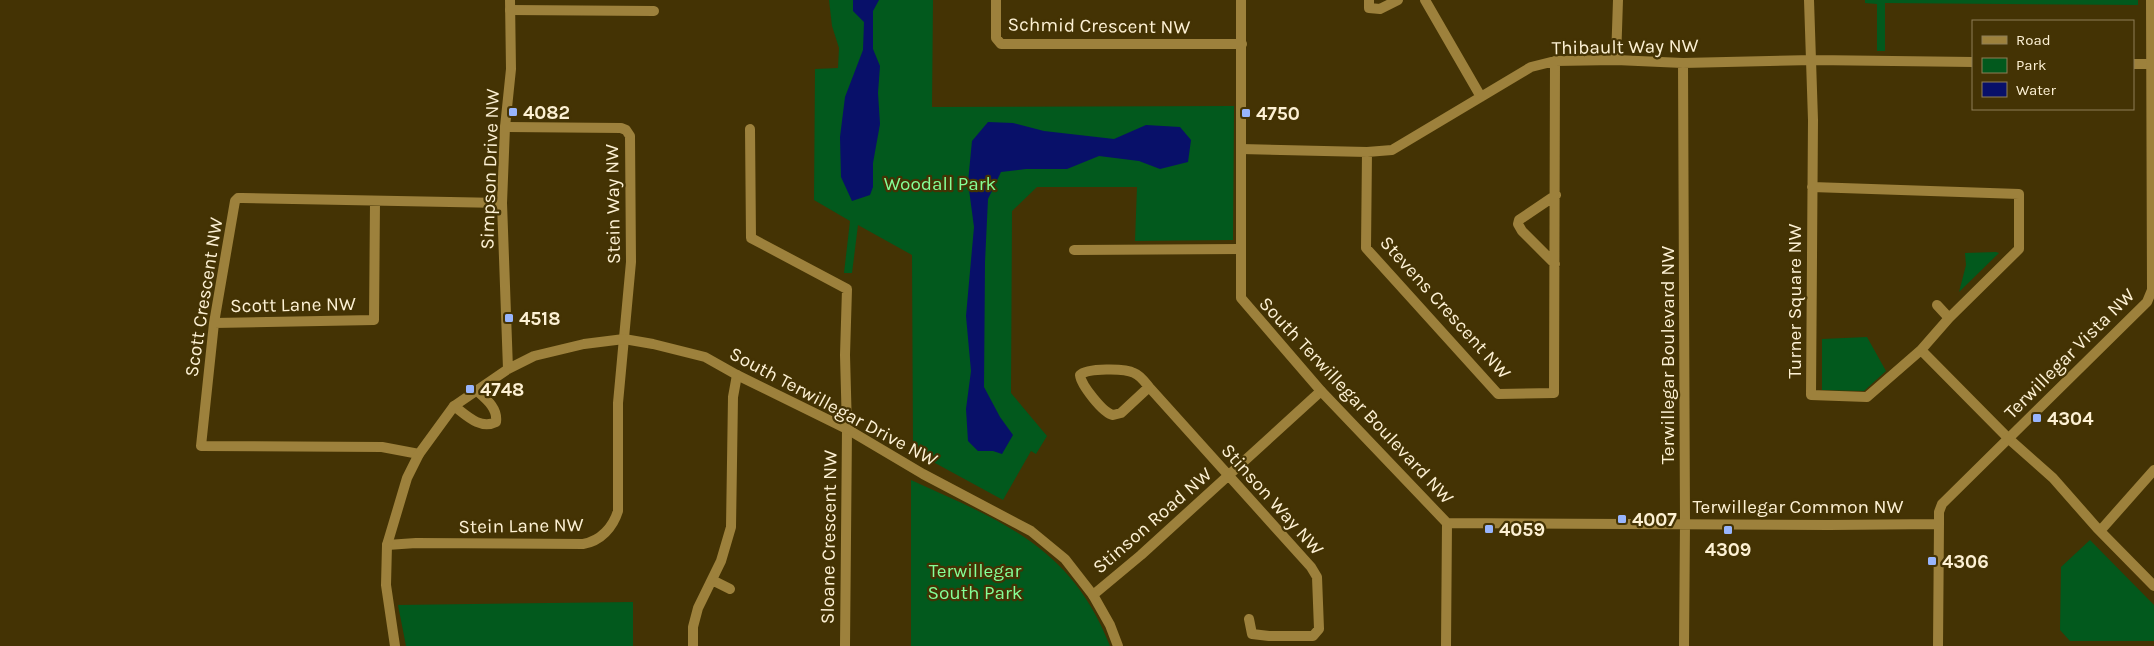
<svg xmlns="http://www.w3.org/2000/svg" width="2154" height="646" font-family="Karla,sans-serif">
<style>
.green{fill:#02591d}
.water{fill:#081069}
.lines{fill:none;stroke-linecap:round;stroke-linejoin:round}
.minor{stroke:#9d813c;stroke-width:10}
.tertiary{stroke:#9d813c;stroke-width:10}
.poi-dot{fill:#98b5fd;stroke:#443304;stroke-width:2}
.labels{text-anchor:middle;stroke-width:4.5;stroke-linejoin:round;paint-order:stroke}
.street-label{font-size:19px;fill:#fdf1d4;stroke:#443304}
.poi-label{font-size:19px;font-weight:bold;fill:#fdf1d4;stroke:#443304;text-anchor:start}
.park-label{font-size:19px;fill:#85ff97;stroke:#443304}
</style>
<rect width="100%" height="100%" fill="#443304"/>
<path class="green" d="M 829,0 L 933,0 L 932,107 L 1234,106 L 1233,240 L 1135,241 L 1137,187 L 1037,187 L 1012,211 L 1011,393 L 1047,436 L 1036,454 L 1031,451 L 1003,500 L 913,451 L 912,255 L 858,225 L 852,273 L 844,273 L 850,221 L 814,200 L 815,69 L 838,68 L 839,48 L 832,26 Z
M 1865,0 L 2138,0 L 2138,5 L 1885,3 L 1885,51 L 1877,51 L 1877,4 L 1865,3 Z
M 1996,252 L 1999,253 L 1959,292 L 1966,265 L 1965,253 Z
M 1867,337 L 1886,371 L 1864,391 L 1822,390 L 1822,339 Z
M 911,480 C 1001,521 1071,546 1110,646 L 911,646 Z
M 2090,540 L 2154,605 L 2154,641 L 2070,641 L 2060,630 L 2061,567 Z
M 633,602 L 633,646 L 406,646 L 398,605 Z"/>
<path class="water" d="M 853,0 L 879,0 L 873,11 L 873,49 L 880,66 L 878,93 L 880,124 L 873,163 L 873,187 L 870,195 L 852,201 L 841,177 L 840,137 L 845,97 L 863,50 L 864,22 L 853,11 Z
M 988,122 L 1013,123 L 1044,131 L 1114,139 L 1146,125 L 1180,127 L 1191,140 L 1188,162 L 1160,169 L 1139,161 L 1099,156 L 1067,169 L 1026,169 L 1001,172 L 988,199 L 985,262 L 984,387 L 1000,417 L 1013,435 L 1002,454 L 993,451 L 978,451 L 968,441 L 966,409 L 971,371 L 966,316 L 974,227 L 968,182 L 972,141 Z"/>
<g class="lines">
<path class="minor" d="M 996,0 L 996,38 L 1001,44 L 1242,44
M 1369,0 L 1369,8 L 1380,9 L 1398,0
M 1425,0 L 1481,97
M 1809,0 L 1813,120 L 1811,395 L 1867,397 L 1921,350 L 1949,318 L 2019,249 L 2019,194 L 1812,187
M 510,10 L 654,11
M 1616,60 L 1618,0
M 1683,63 L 1685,523
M 2133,64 L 2151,64
M 750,129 L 751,238 L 847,289 L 845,355 L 847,429 L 845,646
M 1241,149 L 1367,152 L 1392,150 L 1531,67 L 1555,61 L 1616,60 L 1683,63 L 1813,60 L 1973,62
M 1367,152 L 1366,248 L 1498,394 L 1554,393 L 1555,61
M 1074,250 L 1240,249
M 1555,264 L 1522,231 L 1518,224 L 1519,220 L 1556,195
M 1937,305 L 1949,318
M 214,323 L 374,320 L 375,202
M 1921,350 L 2009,439 L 2053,478 L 2097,528 L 2154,586
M 1149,387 L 1121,413 L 1113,415 C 1103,413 1081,385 1080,375 C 1087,368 1125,368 1134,373 C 1140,375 1145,382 1149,387 L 1311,567 L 1317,577 L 1319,629 L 1313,636 L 1269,636 L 1252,634 L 1249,619
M 454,406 C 466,415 480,430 496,422 C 498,408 486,399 477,391
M 419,454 L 382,447 L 201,446 L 214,323 L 235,201 L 238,198 L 242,198 L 502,203
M 2100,531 L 2154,470
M 387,545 L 416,543 L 583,544 C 601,541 613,527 618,511 L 618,403 L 631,262 L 630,136 L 626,130 L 621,128 L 505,127
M 712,580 L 730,589
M 1093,595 L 1141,555 L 1321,391
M 693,646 L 693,627 L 698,608 L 721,561 L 731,527 L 733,397 L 737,375"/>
<path class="tertiary" d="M 1241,0 L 1241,298 L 1321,391 L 1447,523
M 2151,0 L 2152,290 L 2154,290
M 508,369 L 502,203 L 505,127 L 511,69 L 510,0
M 1447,523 L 1829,525 L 1939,524 L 1938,646
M 1939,524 L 1939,512 L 1942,504 L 2147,302 L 2152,290
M 395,646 L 386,585 L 387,545 L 407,478 L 419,454 L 454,406 L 508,369 L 534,356 L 584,344 L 624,339 L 653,344 L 705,357 L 737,375 L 847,429 L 923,474 L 1031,531 L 1065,559 L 1093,595 L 1110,625 L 1118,646
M 1446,646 L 1447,523
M 1684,646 L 1685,523"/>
</g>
<g class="poi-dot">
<rect x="508" y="107" width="10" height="10" rx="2.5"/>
<rect x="1241" y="108" width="10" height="10" rx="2.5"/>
<rect x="504" y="313" width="10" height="10" rx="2.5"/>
<rect x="465" y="384" width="10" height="10" rx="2.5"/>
<rect x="2032" y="413" width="10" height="10" rx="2.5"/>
<rect x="1617" y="514" width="10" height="10" rx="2.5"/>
<rect x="1484" y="524" width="10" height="10" rx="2.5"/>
<rect x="1723" y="525" width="10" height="10" rx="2.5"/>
<rect x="1927" y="556" width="10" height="10" rx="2.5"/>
</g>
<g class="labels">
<g class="street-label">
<text transform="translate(1099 25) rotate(1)" y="7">Schmid Crescent NW</text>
<text transform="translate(1625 46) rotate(-1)" y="7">Thibault Way NW</text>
<text transform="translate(489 169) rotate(-88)" y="7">Simpson Drive NW</text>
<text transform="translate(612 204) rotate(-91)" y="7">Stein Way NW</text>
<text transform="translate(203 297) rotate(-81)" y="7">Scott Crescent NW</text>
<text transform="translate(1794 301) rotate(-90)" y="7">Turner Square NW</text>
<text transform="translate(293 304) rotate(-1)" y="7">Scott Lane NW</text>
<text transform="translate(1446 307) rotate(48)" y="7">Stevens Crescent NW</text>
<text transform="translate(2069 353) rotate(-45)" y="7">Terwillegar Vista NW</text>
<text transform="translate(1667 355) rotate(-90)" y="7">Terwillegar Boulevard NW</text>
<text transform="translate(1357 400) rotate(47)" y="7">South Terwillegar Boulevard NW</text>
<text transform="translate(834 406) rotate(28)" y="7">South Terwillegar Drive NW</text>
<text transform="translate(1273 499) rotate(48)" y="7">Stinson Way NW</text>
<text x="1798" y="513">Terwillegar Common NW</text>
<text transform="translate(1152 520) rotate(-41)" y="7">Stinson Road NW</text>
<text transform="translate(521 525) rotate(-1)" y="7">Stein Lane NW</text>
<text transform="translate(828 537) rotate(-89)" y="7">Sloane Crescent NW</text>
</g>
<g class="poi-label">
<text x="523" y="119">4082</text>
<text x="1256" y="120">4750</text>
<text x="519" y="325">4518</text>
<text x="480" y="396">4748</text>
<text x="2047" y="425">4304</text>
<text x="1632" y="526">4007</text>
<text x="1499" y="536">4059</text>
<text x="1728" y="556" text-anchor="middle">4309</text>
<text x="1942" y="568">4306</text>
</g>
<g class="park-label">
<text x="940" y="190">Woodall Park</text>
<text x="975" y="577">Terwillegar<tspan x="975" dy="22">South Park</tspan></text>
</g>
</g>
<rect x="1972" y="20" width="162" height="90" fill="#443304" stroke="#8e7f57"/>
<rect x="1982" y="36" width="25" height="8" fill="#9d813c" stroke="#8e7f57"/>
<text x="2016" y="45" font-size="15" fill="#fdf1d4">Road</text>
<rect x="1982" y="58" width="25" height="15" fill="#02591d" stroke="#8e7f57"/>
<text x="2016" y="70" font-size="15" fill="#fdf1d4">Park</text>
<rect x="1982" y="82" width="25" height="15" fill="#081069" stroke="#8e7f57"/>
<text x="2016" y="95" font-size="15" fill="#fdf1d4">Water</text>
</svg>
